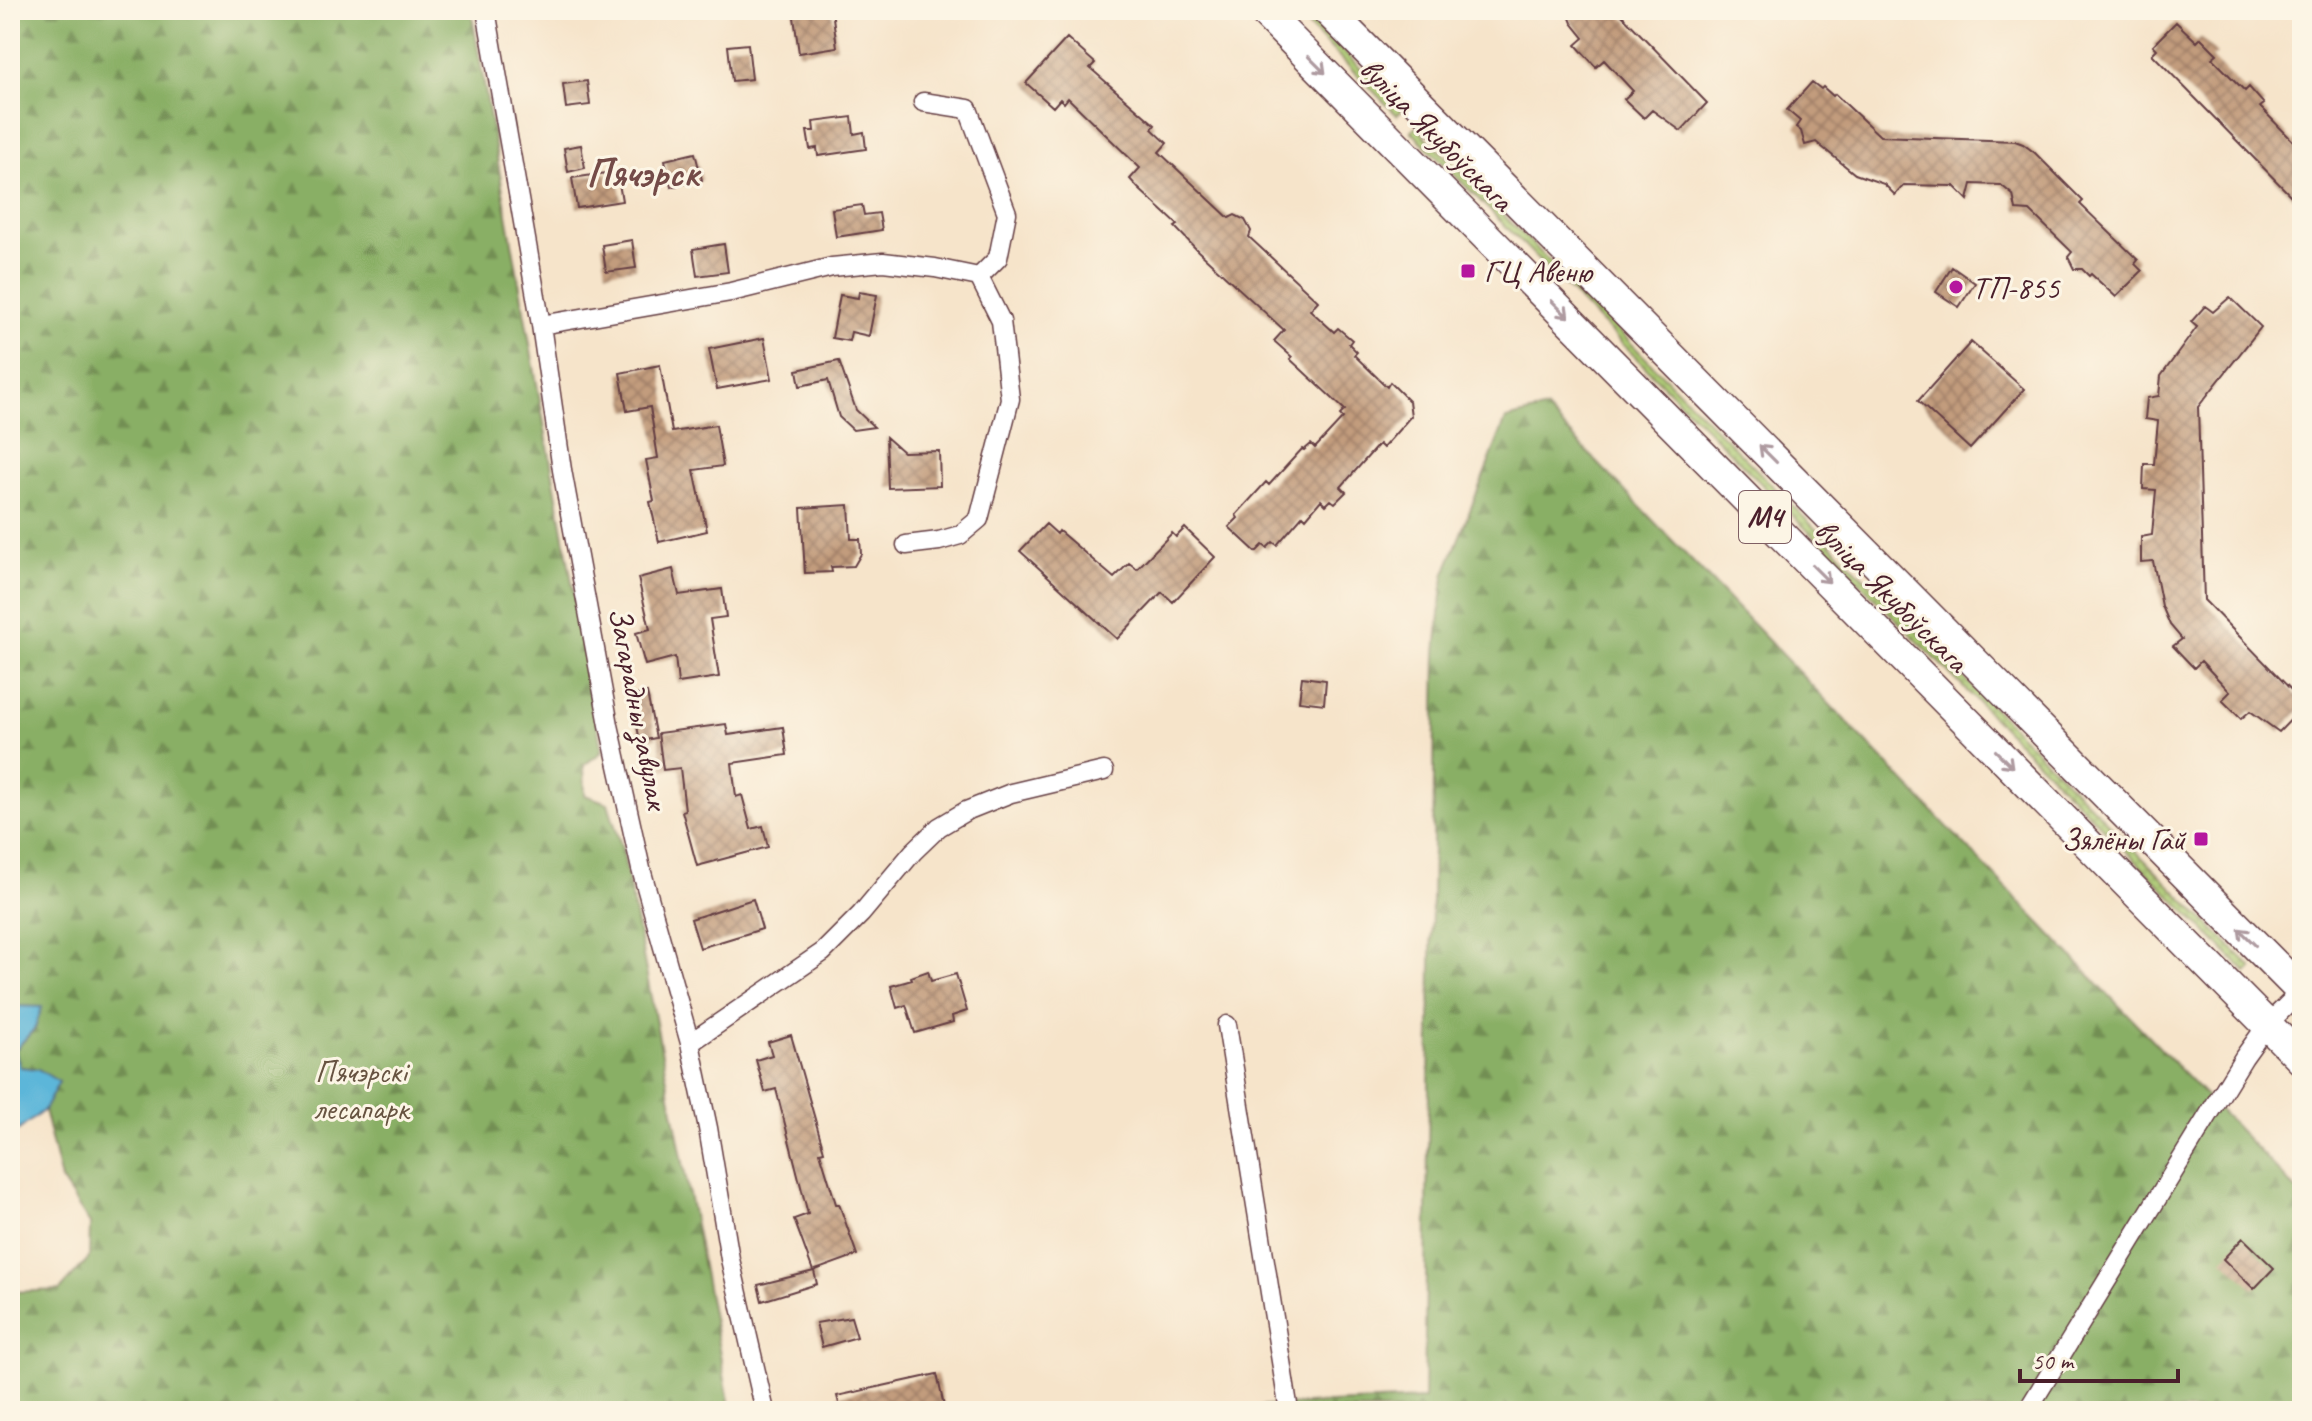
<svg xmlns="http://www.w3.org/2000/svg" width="2312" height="1421" font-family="Caveat,sans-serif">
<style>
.grass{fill:url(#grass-dots);stroke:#7b754f;stroke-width:2}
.forest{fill:url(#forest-firs);stroke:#6a6748;stroke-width:2}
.water{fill:#5bb6d9;stroke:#526a82;stroke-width:2}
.building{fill:url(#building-cross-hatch)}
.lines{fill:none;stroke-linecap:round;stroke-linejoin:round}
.minor-casing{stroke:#643d43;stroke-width:21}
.primary-casing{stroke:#643d43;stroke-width:33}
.minor{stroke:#fff;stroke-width:18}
.primary{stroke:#fff;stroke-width:30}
.oneway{stroke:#ae9aa0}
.poi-dot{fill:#b5179e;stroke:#fcf5e5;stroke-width:3}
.labels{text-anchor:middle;stroke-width:6;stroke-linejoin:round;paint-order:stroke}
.shield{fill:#fcf5e5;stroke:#7f5f63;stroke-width:2}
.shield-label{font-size:30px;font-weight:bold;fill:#4a1f2b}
.street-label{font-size:32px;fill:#4a1f2b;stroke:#fcf5e5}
.poi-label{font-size:32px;fill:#4a1f2b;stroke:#fcf5e5;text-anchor:start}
.park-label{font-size:32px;fill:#675341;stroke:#fcf5e5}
.district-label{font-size:40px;font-weight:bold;fill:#744b48;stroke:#fcf5e5}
</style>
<defs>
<pattern id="grass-dots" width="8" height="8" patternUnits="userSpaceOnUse" patternTransform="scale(2)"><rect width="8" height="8" fill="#accb73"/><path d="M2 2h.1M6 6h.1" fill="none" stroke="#96ae64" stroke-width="1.8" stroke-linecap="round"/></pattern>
<pattern id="forest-firs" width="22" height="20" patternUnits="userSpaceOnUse" patternTransform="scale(2)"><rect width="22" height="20" fill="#89af65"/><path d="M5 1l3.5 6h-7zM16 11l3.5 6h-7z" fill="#728e53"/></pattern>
<pattern id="building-cross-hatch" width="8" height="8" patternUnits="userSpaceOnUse" patternTransform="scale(2)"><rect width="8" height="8" fill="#c29c7d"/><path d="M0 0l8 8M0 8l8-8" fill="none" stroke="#a07f67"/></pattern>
</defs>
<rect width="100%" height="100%" fill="#fcf5e5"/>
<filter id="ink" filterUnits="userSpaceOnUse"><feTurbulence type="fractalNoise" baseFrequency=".0125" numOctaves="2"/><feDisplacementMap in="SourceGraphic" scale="16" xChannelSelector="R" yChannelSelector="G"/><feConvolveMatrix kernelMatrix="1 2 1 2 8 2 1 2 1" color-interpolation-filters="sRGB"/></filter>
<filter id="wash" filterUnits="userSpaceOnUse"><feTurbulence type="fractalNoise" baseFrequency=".006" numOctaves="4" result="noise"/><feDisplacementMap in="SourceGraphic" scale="32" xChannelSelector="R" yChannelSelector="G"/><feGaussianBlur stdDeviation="1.8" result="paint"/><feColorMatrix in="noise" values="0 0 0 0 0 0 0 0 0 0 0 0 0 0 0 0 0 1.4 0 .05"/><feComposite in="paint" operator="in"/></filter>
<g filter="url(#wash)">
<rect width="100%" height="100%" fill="#f6e4ca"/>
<path class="grass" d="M 1293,10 L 1302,10 L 1402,110 L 1397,115 Z
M 1416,127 L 2252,968 L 2247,973 L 1411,131 Z"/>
<path class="forest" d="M 10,10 L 471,10 L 602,752 L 584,765 L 585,795 L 608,803 L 623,852 L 731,1411 L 29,1411 L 10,1400 L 10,1292 L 60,1290 L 89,1258 L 90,1224 L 61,1180 L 44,1110 L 59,1082 L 38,1069 L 20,1067 L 15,1050 L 35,1029 L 41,1007 L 10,1006 Z
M 1546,409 L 2302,1196 L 2302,1411 L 1261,1411 L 1260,1406 L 1424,1399 L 1436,652 L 1444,576 L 1506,419 Z"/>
<path class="water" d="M 10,1006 L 42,1007 L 35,1028 L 15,1050 L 20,1067 L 38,1069 L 59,1082 L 44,1110 L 10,1137 Z"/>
<g id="blocks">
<path class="building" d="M 793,10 L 832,10 L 837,47 L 799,53 Z
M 1567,10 L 1617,10 L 1707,103 L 1681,131 L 1652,110 L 1644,118 L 1624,99 L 1633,91 L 1604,60 L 1596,67 L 1576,45 L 1584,38 L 1572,23 Z
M 2176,22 L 2197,42 L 2201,38 L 2217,54 L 2212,58 L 2245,91 L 2249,87 L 2264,104 L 2260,107 L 2294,142 L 2302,133 L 2302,192 L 2294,199 L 2152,54 L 2157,49 L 2153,45 Z
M 1067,38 L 1095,63 L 1090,68 L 1155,125 L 1152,129 L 1167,143 L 1159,152 L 1229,218 L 1235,215 L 1245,220 L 1251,231 L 1249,237 L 1318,301 L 1310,310 L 1334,332 L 1338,328 L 1352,340 L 1349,344 L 1357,352 L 1354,355 L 1387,387 L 1390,382 L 1409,401 L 1411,416 L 1383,448 L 1379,444 L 1341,487 L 1346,492 L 1335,503 L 1331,500 L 1326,505 L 1321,500 L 1306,518 L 1303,515 L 1277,545 L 1273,542 L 1267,548 L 1263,545 L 1256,552 L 1229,527 L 1238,518 L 1236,515 L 1266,482 L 1269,485 L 1302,449 L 1304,450 L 1311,444 L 1315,448 L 1343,418 L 1340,415 L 1345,410 L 1290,359 L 1292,357 L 1274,341 L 1284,330 L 1198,251 L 1175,227 L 1178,225 L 1138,188 L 1130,179 L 1140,168 L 1068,98 L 1064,103 L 1060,99 L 1053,107 L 1026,83 Z
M 748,44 L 752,79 L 732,81 L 728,46 Z
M 587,81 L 590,105 L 566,108 L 563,84 Z
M 1812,82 L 1821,89 L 1823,87 L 1833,96 L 1835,94 L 1880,136 L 2015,141 L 2023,144 L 2035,153 L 2083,201 L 2080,204 L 2138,260 L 2135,264 L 2142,271 L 2116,297 L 2091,274 L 2089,276 L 2082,269 L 2074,269 L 2068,257 L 2072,252 L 2030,211 L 2016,210 L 2013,195 L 2001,185 L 1972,184 L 1968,200 L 1954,186 L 1904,185 L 1895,195 L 1884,184 L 1855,174 L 1816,142 L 1805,145 L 1801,131 L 1796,127 L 1800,121 L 1787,110 Z
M 852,117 L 854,134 L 864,132 L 866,149 L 818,156 L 817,148 L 810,149 L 807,131 L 814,131 L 813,122 Z
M 581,145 L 585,168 L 568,172 L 564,148 Z
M 695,153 L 702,180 L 671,187 L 665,160 Z
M 607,173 L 608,184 L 619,183 L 622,201 L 577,208 L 572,178 Z
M 862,205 L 864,215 L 879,213 L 882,230 L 836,237 L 832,209 Z
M 632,240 L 636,268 L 606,272 L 602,245 Z
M 724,244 L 728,272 L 697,276 L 693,249 Z
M 1952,267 L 1975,283 L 1959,307 L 1936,292 Z
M 859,292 L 877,295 L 869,336 L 851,332 L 849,341 L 832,338 L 840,295 L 858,298 Z
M 2230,297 L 2261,327 L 2198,407 L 2204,600 L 2302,701 L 2302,708 L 2279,732 L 2250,711 L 2241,719 L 2222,700 L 2230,692 L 2201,661 L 2194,668 L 2173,646 L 2182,639 L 2170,625 L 2162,606 L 2153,561 L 2141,562 L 2141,537 L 2152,535 L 2156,490 L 2143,489 L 2144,464 L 2154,464 L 2158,421 L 2145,419 L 2147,398 L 2159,396 L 2161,376 L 2197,327 L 2191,322 L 2205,306 L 2213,312 Z
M 764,338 L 772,379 L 717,389 L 709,349 Z
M 1971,342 L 2024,389 L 1970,449 L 1918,401 Z
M 839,361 L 856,410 L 874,427 L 853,430 L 839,417 L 828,380 L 800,386 L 797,370 Z
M 660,365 L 672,432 L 716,425 L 723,466 L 694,470 L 707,531 L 659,542 L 650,502 L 654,501 L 646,460 L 658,458 L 650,407 L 627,411 L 620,373 Z
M 886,437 L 903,452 L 939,451 L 940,486 L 888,488 Z
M 849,505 L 851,539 L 860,539 L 861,554 L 854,566 L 831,567 L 832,572 L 805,573 L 801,508 Z
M 1046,524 L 1057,534 L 1059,531 L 1114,578 L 1129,563 L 1137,569 L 1172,533 L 1176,537 L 1185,528 L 1215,557 L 1173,602 L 1162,592 L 1117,639 L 1020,551 Z
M 673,569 L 679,595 L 722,589 L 726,617 L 710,619 L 719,677 L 678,683 L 675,657 L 645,665 L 636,633 L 650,629 L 638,578 Z
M 1302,677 L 1326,680 L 1324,704 L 1299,701 Z
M 647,693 L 656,738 L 640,741 L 631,696 Z
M 726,724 L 728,735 L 783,727 L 787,755 L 732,763 L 736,797 L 742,795 L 751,829 L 763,826 L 768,847 L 697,866 L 682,811 L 685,810 L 680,768 L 663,770 L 658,733 Z
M 753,899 L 762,929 L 700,948 L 691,919 Z
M 928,971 L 931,981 L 956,974 L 967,1011 L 952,1016 L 953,1022 L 915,1033 L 906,1005 L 897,1008 L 891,986 L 912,980 L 911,977 Z
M 791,1035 L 824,1151 L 820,1152 L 836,1204 L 839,1204 L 857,1255 L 813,1271 L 794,1219 L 808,1214 L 776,1089 L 765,1092 L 756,1060 L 772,1055 L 768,1042 Z
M 2243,1238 L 2274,1268 L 2254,1289 L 2223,1259 Z
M 814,1271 L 817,1284 L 762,1301 L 758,1285 Z
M 851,1317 L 857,1337 L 822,1347 L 816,1323 Z
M 937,1374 L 945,1411 L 841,1411 L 837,1396 Z"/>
</g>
</g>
<g filter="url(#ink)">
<use href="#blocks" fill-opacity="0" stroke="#643d43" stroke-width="2"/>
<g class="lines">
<g class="minor-casing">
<path id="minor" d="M 486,10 L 541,325 L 562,470 L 609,725 L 641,869 L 690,1043 L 708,1128 L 730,1259 L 765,1411
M 541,325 L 731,292 L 832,267 L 883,262 L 935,268 L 979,277 L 998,258 L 1007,213 L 968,109 L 923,102
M 906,545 L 939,541 L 960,535 L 979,519 L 1010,399 L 1001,321 L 979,277
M 1227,1025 L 1289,1411
M 690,1043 L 823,952 L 861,914 L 913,852 L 939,827 L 966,811 L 1011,793 L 1104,771
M 2027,1411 L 2244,1057 L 2267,1025 L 2301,991"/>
</g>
<g class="primary-casing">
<path id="primary" d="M 1262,10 L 2302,1060
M 1327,10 L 2302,992"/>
</g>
<use href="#minor" class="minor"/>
<use href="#primary" class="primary"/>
</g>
<defs><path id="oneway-shaft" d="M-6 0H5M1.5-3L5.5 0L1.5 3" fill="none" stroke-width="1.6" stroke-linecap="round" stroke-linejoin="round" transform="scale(2)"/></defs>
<g class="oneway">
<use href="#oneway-shaft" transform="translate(1317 65) rotate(45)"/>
<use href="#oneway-shaft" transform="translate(1560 309) rotate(45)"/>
<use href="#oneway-shaft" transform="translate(1768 454) rotate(-135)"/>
<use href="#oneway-shaft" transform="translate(1821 574) rotate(45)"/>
<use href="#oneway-shaft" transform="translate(2004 759) rotate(45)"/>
<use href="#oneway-shaft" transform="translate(2247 937) rotate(-135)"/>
</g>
</g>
<g class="poi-dot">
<rect x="1460" y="263" width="16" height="16" rx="4"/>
<circle cx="1956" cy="287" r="8"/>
<rect x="2193" y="831" width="16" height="16" rx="4"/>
</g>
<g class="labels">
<rect class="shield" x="1739" y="491" width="52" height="52" rx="6"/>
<g class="shield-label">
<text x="1765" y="527">М4</text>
</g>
<g class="street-label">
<text transform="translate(1437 134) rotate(45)" y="11">вуліца Якубоўскага</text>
<text transform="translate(1892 595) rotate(45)" y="11">вуліца Якубоўскага</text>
<text transform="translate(639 708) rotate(79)" y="11">Загарадны завулак</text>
</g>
<g class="poi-label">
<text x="1484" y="282">ГЦ Авеню</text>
<text x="1972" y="298">ТП-855</text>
<text x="2185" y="850" text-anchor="end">Зялёны Гай</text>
</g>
<g class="park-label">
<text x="361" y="1082">Пячэрскі<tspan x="361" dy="37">лесапарк</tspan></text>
</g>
<g class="district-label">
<text x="643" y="186">Пячэрск</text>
</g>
</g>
<rect width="2312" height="1421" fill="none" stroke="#fcf5e5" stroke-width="40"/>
<path d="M2020 1369v12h158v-12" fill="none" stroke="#4a1f2b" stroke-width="4"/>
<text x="2032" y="1369" font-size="24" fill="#4a1f2b" stroke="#fcf5e5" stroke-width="6" paint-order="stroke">50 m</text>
</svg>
